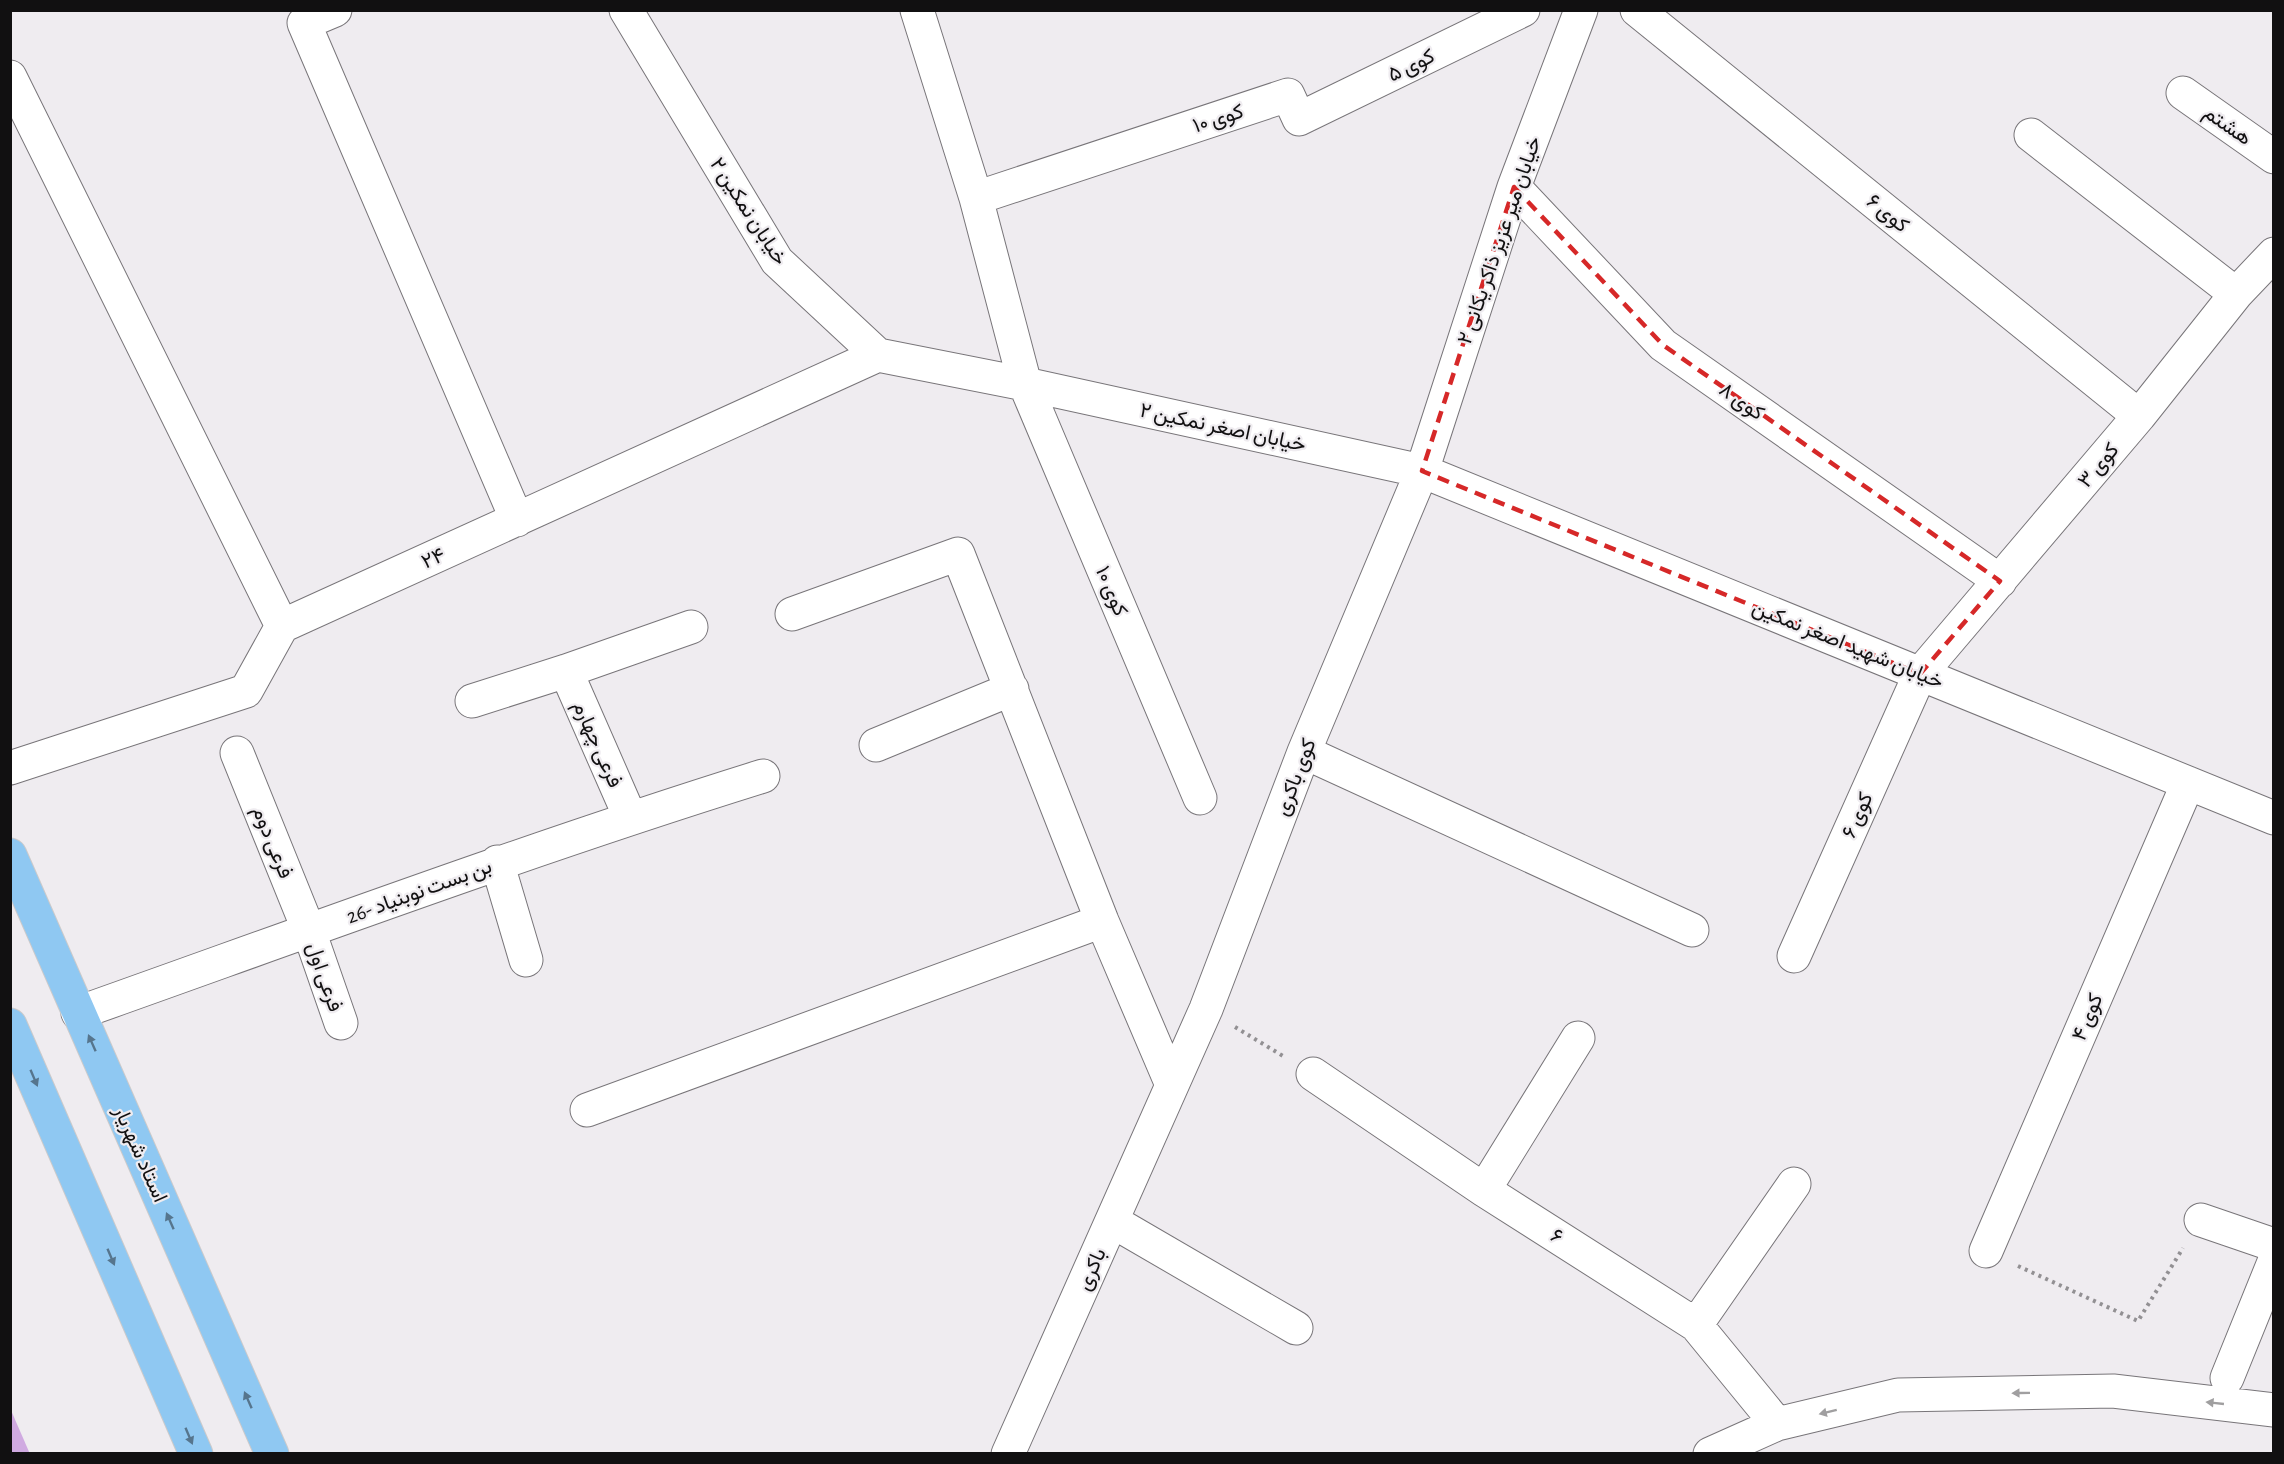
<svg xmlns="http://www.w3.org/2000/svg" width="2284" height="1464" font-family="'Alegreya Sans',Vazirmatn,sans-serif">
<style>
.building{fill:#d0aae1}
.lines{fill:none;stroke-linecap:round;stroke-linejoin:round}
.minor-casing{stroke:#787579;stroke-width:35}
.major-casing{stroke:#cbcacb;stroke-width:35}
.path{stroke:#929093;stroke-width:4;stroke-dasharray:3 4.5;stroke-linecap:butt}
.minor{stroke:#fff;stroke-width:33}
.major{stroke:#8fc8f2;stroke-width:33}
.oneway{fill:#56758d}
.oneway2{fill:#a09fa0}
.marked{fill:none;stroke:#d62828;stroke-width:4.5;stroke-dasharray:12 8;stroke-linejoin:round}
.labels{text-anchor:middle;stroke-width:4.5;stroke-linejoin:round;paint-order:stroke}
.street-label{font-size:21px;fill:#111011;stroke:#efecf0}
</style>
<rect width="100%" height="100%" fill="#efecf0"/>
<path class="building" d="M 10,1408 L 30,1454 L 10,1454 Z"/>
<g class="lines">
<g class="minor-casing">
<path id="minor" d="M 335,10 L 304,23 L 517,520
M 626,10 L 777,261 L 878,355 L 1025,384 L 1422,471 L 2274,818
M 917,10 L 976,198 L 1025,384 L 1200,798
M 1637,10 L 2139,416
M 10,77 L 282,626
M 2183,93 L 2274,157
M 2031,135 L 2236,294
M 1514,187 L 1663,345 L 2000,581
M 976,198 L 1288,95 L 1299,119 L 1523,10
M 792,614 L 958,554 L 1102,921 L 1172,1085
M 566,671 L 630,817
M 472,701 L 566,671 L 691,627
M 876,745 L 1012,689
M 1304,752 L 1692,930
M 237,753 L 309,931 L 341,1023
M 10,768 L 246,691 L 282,626 L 878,355
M 497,862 L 526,960
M 1794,956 L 1920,674 L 2139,416 L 2236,294 L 2274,254
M 78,1013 C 306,932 532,848 763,776
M 1313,1074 L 1484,1190 L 1696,1325 L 1777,1424
M 587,1110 L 1102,921
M 1484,1190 L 1578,1038
M 2201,1220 L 2274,1245
M 1112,1221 L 1296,1328
M 1986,1251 L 2188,783
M 1696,1325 L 1794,1184
M 2227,1378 L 2274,1262
M 1008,1454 L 1206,1009 L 1304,752 L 1422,471 L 1514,187 L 1581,10
M 1710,1454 L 1777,1424 L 1898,1395 L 2113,1391 L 2274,1410"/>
</g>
<g class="major-casing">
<path id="major" d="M 10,855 L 272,1454
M 10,1025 L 196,1454"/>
</g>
<path class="path" d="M 1235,1027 L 1283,1056
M 2018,1266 L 2138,1321 L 2183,1248"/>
<use href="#minor" class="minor"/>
<use href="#major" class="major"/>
</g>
<defs><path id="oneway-solid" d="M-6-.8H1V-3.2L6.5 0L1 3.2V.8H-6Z" transform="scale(1.5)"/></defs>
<g class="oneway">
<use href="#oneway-solid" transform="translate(92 1043) rotate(-114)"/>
<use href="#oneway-solid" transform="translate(34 1078) rotate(67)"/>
<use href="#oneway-solid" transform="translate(170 1221) rotate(-114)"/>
<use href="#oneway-solid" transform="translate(111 1257) rotate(67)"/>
<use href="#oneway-solid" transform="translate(248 1400) rotate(-114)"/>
<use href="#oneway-solid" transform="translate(189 1436) rotate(67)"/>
</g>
<g class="oneway2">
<use href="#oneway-solid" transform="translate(2021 1393) rotate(179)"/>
<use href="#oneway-solid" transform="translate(2215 1403) rotate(-174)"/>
<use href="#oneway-solid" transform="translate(1828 1412) rotate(166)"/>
</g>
<path class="marked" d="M 1514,187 L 1663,345 L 2000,581 L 1920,674 L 1422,471 Z"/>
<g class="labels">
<g class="street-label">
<text transform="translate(1411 65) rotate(-26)" y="7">کوی ۵</text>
<text transform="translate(1218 118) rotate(-18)" y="7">کوی ۱۰</text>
<text transform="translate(2228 125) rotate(35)" y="7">هشتم</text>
<text transform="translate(749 211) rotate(57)" y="7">خیابان نمکین ۲</text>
<text transform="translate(1888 213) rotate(39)" y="7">کوی ۶</text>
<text transform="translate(1499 240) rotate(-71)" y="7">۲ خیابان میر عزیز ذاکر یکانی</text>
<text transform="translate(1742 401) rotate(35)" y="7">کوی ۸</text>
<text transform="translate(1223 427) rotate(12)" y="7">خیابان اصغر نمکین ۲</text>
<text transform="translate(2098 465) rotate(-50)" y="7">کوی ۳</text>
<text transform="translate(433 558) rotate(-24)" y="7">۲۴</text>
<text transform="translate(1112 591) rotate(67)" y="7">کوی ۱۰</text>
<text transform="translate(1848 644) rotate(22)" y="7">خیابان شهید اصغر نمکین</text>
<text transform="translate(598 744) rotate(66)" y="7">فرعی چهارم</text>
<text transform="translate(1295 777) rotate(-69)" y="7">کوی باکری</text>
<text transform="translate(1857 815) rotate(-66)" y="7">کوی ۶</text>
<text transform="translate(273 842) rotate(68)" y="7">فرعی دوم</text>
<text transform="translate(419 891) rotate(-20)" y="7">26- بن بست نوبنیاد</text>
<text transform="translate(325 977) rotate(71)" y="7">فرعی اول</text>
<text transform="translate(2087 1017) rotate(-67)" y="7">کوی ۴</text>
<text transform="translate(141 1154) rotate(66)" y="7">استاد شهریار</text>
<text transform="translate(1557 1236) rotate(33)" y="7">۶</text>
<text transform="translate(1091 1269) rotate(-66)" y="7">باکری</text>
</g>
</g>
<rect width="2284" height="1464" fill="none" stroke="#111011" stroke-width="24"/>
</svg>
